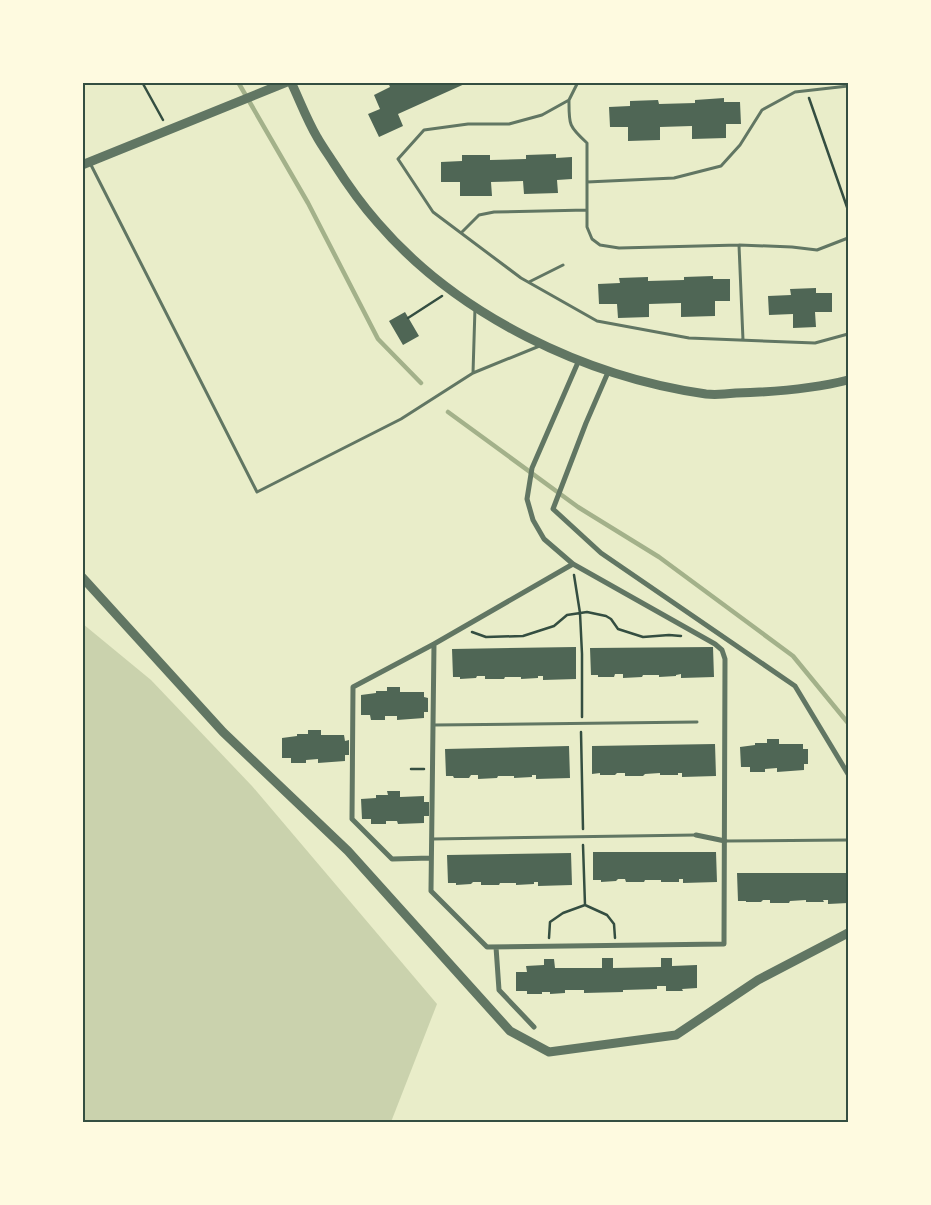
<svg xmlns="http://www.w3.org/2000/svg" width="931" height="1205" font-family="Figtree,sans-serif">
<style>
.green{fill:#cad2ad}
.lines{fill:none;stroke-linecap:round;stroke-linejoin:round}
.stream{stroke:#a3b18a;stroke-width:4.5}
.building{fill:#4f6655}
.path{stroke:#344e41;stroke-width:2.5}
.service{stroke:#617663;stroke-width:3}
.minor{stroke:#617663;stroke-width:5}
.tertiary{stroke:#617663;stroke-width:9}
.neatline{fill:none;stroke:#344e41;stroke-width:2}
</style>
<rect width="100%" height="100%" fill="#e9edc9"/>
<path class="green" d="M 83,624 L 151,680 L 252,786 L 437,1004 L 391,1122 L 83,1122 Z"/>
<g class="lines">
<path class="stream" d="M 238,82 L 308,203 L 378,339 L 421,383
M 448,412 L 578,507 L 659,557 L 793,656 L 848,723"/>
</g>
<path class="building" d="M 388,82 L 469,82 L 398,114 L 403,126 L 379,137 L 368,114 L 380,109 L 374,95 L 390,87 Z
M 724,98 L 724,102 L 740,102 L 741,124 L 726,124 L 726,138 L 692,139 L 692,126 L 660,127 L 660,140 L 628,141 L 628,127 L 610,127 L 609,107 L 630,106 L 630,101 L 658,100 L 659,104 L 695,103 L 695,100 Z
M 556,154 L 556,158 L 572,157 L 572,179 L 557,180 L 558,193 L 524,194 L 523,181 L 491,182 L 492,196 L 460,196 L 460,182 L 441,182 L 441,162 L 462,161 L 462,155 L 490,155 L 490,160 L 526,159 L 526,155 Z
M 713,276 L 713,279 L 730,279 L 730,301 L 715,301 L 715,316 L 681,317 L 681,303 L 649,304 L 649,317 L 618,318 L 617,304 L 599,304 L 598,284 L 620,283 L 619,278 L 648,277 L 648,281 L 684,280 L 684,277 Z
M 816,288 L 816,293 L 832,293 L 832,312 L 815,312 L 816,327 L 793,328 L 793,314 L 769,315 L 768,296 L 791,295 L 790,289 Z
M 405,312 L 419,336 L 403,345 L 389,321 Z
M 576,647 L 576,679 L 543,680 L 543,676 L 538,676 L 538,678 L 521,679 L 521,677 L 505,677 L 504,679 L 485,679 L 485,676 L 477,676 L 476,678 L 460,679 L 460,677 L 453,677 L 452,649 Z
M 713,647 L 714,677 L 681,678 L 681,674 L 676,675 L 676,676 L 659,677 L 659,675 L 643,675 L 642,677 L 623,678 L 623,674 L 615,674 L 614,677 L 598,677 L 598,675 L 591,675 L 590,648 Z
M 387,687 L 400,687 L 400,692 L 424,692 L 424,697 L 428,698 L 428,712 L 424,712 L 424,718 L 397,720 L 397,716 L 385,716 L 385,720 L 371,720 L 370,715 L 361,715 L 361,695 L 376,693 L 376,691 L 387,691 Z
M 308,730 L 321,730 L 321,735 L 344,735 L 345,741 L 349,740 L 349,755 L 345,755 L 345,761 L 318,763 L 318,759 L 306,760 L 306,763 L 291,763 L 291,758 L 282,758 L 282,738 L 297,736 L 297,734 L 308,734 Z
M 767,739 L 779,739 L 779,744 L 803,744 L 803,749 L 808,749 L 808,764 L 804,764 L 804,770 L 777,772 L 777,768 L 765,769 L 765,772 L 750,772 L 750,767 L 741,767 L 740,747 L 755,745 L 755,743 L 767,743 Z
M 715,744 L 716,776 L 682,777 L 682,773 L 678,773 L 678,775 L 660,775 L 660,773 L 645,774 L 643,776 L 625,776 L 625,773 L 617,773 L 615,775 L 600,775 L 600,773 L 592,774 L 592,746 Z
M 569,746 L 570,778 L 536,779 L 536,775 L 532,775 L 532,777 L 514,778 L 514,776 L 498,776 L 497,778 L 478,779 L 478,775 L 471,775 L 469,778 L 454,778 L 453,776 L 446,776 L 445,749 Z
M 387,791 L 400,791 L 400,797 L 424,796 L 424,802 L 429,802 L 429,816 L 424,816 L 424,823 L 398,824 L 397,821 L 386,821 L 386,824 L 371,824 L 371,819 L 362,819 L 361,799 L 376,798 L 376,795 L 388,795 Z
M 593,852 L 716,852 L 717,882 L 683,883 L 683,879 L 679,879 L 679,882 L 661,882 L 661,880 L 645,880 L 644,882 L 626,882 L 625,879 L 618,879 L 616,881 L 601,882 L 601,880 L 593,880 Z
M 571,853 L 572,885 L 538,886 L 538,882 L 534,882 L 534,884 L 516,885 L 516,883 L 500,883 L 499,885 L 481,885 L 481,882 L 473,882 L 471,884 L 456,885 L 456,883 L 448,883 L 447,855 Z
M 737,873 L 848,873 L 848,903 L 828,904 L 828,900 L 823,900 L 824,902 L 806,902 L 806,900 L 790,901 L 789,903 L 770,903 L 770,900 L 763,900 L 761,902 L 746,902 L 746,901 L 738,901 Z
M 602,958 L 613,958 L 613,968 L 661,967 L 661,958 L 672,958 L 672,966 L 697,965 L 697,988 L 682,989 L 683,991 L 666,991 L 666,986 L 657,986 L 657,989 L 623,990 L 623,992 L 584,993 L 584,990 L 565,990 L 565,993 L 550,994 L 550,992 L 542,992 L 542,994 L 527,994 L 527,991 L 516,991 L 516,972 L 527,972 L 526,966 L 544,965 L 544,959 L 554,959 L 555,968 L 602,968 Z"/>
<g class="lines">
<path class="path" d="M 142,82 L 163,120
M 809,98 L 848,210
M 408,318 L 442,296
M 574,575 L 580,613 L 582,654 L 582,717
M 472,632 L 486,637 L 523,636 L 554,626 L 567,615 L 587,612 L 606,616 L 611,619 L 618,629 L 643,637 L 669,635 L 681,636
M 581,732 L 583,829
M 411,769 L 424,769
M 583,845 L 585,905
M 549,938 L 550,922 L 563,913 L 585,905 L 607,915 L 614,924 L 615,938"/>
<path class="service" d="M 578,82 L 569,100 L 542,115 L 509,124 L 468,124 L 424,130 L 398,159 L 433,212 L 521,278 L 597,321 L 689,338 L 815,343 L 848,334
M 569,100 C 569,124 568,126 587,143 L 587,227 L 592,239 L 600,245 L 619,248 L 739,245 L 792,247 L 817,250 L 848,238
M 90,163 L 257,492 L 401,419 L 473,373 L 475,308
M 587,182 L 674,178 L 721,166 L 740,145 L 762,110 L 795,92 L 848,86
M 461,233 L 479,215 L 494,212 L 587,210
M 739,245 L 743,340
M 529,282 L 563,265
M 473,373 L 542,345
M 434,725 L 697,722
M 432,839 L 696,835
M 725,841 L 848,840"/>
<path class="minor" d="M 609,370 L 586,423 L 553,509 L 601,553 L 795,686 L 848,774
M 573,564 L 715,644 L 722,650 L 725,659 L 724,944 L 487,947 L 431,891 L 434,644 L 573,564 L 544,539 L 533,520 L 527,499 L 532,468 L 579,360
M 696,835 L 725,841
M 431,858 L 392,859 L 352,819 L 353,687 L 434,644
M 496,947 L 499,990 L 534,1027"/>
<path class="tertiary" d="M 291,82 C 300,101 307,120 317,137 C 322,146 328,154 333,162 C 347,184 361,204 378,223 C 458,316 586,377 706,394 C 716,395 727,394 736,393 C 773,392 813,389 848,380
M 82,165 L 287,82
M 82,577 L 223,732 L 348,851 L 510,1031 L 549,1052 L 676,1035 L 758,980 L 848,933"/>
</g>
<rect width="931" height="1205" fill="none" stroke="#fefae0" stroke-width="168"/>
<rect x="84" y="84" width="763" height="1037" class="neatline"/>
</svg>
